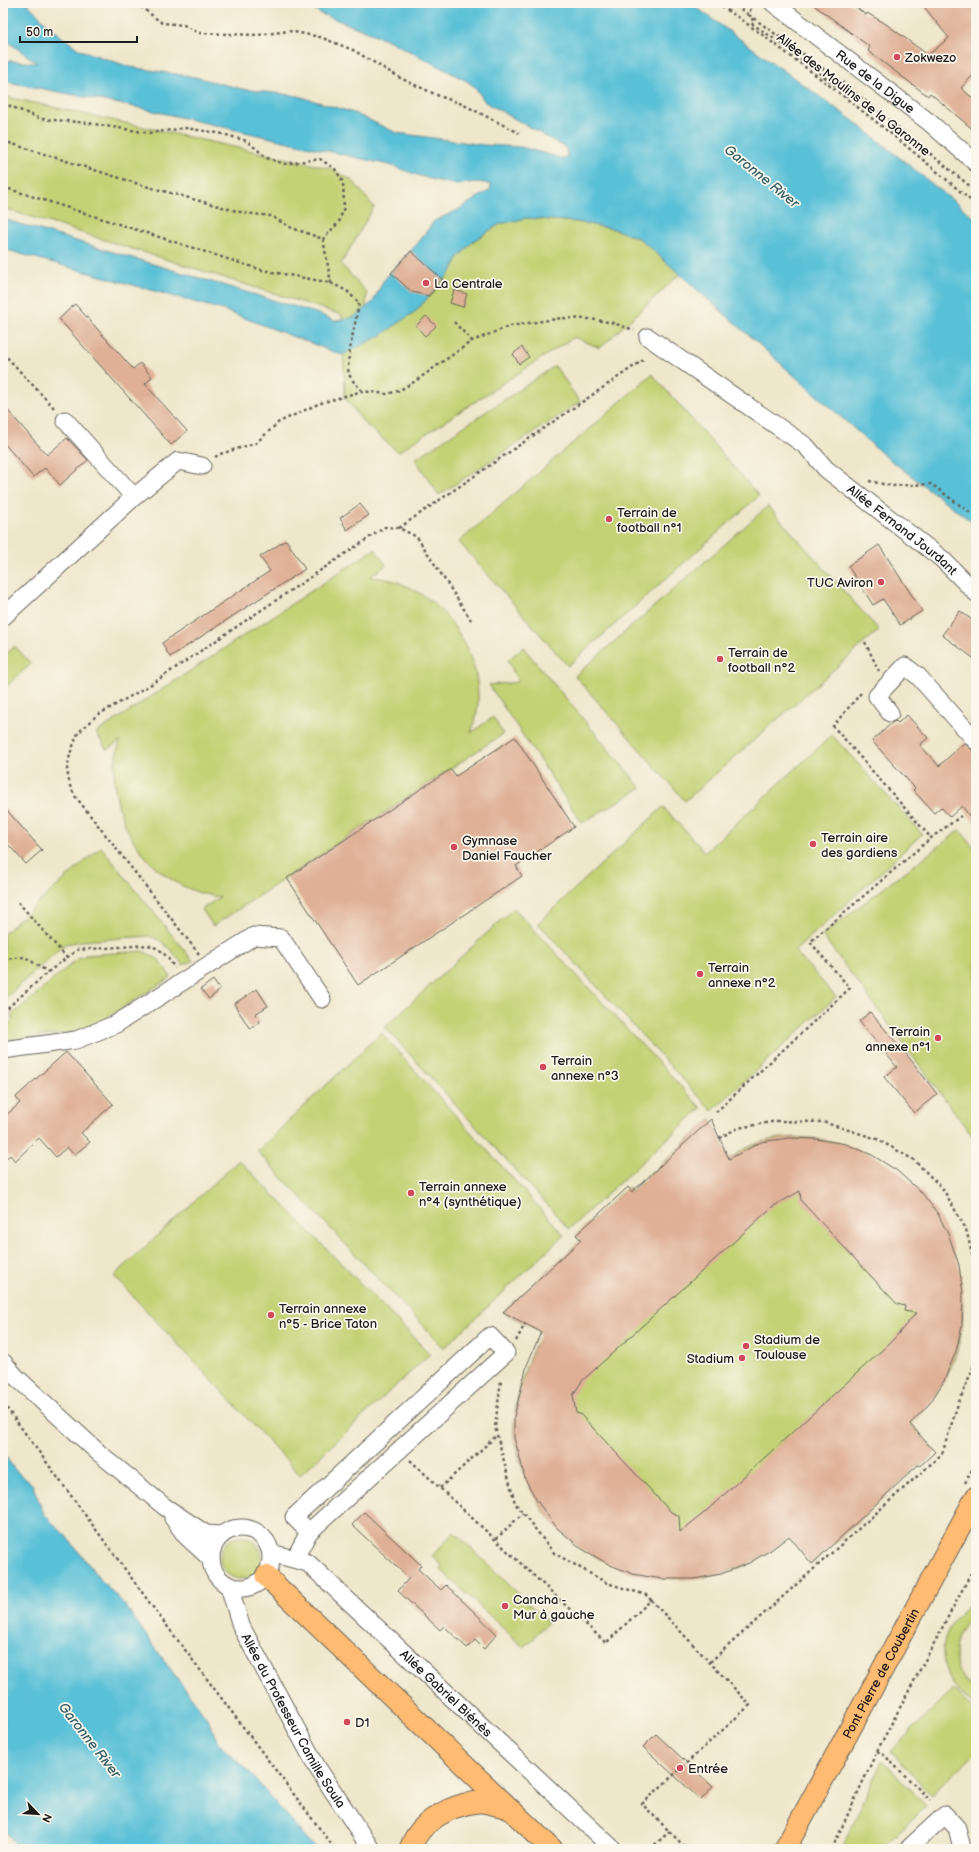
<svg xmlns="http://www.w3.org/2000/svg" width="979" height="1852" font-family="'Balsamiq Sans',sans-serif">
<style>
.green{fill:#c3d274;stroke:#707748}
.water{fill:#59c0d7;stroke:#3a6e7a}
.building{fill:#dfb095;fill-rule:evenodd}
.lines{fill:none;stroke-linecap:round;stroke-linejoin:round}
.minor-casing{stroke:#666359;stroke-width:19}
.major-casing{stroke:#666359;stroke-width:23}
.path{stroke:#666359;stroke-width:2.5;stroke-dasharray:3 3;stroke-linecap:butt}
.minor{stroke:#fff;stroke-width:17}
.major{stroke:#ffbb71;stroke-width:21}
.poi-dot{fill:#d1495b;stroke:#fbf7ec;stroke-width:1.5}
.labels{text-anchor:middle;stroke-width:3.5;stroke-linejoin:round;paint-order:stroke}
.poi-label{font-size:13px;fill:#1c1c1c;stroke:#fbf7ec;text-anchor:start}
.street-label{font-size:13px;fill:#1c1c1c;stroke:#fbf7ec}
.water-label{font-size:14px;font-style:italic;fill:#345e67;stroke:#fbf7ec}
</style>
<rect width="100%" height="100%" fill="#fbf7ec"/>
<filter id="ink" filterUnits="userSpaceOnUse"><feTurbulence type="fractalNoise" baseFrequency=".025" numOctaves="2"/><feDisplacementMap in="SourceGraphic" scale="8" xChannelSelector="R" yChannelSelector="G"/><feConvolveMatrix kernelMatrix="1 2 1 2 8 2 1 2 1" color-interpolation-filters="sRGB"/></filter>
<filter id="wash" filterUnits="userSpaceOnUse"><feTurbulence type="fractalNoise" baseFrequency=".012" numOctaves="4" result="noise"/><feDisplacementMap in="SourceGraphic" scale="16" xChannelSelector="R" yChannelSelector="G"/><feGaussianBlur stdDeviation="0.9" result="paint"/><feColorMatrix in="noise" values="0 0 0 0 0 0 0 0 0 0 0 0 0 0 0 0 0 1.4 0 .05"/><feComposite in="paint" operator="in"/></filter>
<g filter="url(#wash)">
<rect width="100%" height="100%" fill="#efe7cb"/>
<path class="green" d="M 3,96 L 329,168 L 352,180 L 374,207 L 341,264 L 367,293 L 363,344 L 416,311 L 451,272 L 458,258 L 473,241 L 500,224 L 527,218 L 577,222 L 614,229 L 640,239 L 680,274 L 600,348 L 574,337 L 398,452 L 364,423 L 345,397 L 342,315 L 3,208 Z
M 555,366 L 580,402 L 439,495 L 415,459 Z
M 652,374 L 759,496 L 568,666 L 459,542 Z
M 768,506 L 879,630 L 685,801 L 575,676 Z
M 375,549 L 386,565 L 370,577 C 381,578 392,579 402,584 C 446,601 480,653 478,700 C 478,711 475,722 471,733 L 493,717 L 503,734 L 213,926 L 202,909 L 220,897 C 148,889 97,810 120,741 L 107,750 L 96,733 Z
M 15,646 L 31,664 L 3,689 L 3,657 Z
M 523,647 L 641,788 L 582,823 L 489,685 L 518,682 L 508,660 Z
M 832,735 L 922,834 L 795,951 L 836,997 L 712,1111 L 538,923 L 663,807 L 705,852 Z
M 960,830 L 976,850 L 976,1141 L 822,935 Z
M 101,847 L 193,961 L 183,965 C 173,953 165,940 149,936 L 82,941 L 65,944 L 3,1000 L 3,934 Z
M 514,908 L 701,1108 L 569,1229 L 385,1027 Z
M 143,951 L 158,959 L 171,977 L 89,1029 L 73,1033 L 3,1040 L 3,1028 L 13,1020 L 11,1016 L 77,959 L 86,955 Z
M 381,1033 L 564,1235 L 444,1348 L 257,1151 Z
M 711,1119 L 729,1159 C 739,1153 750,1145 761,1142 C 792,1133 830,1138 859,1150 C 937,1181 979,1270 957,1351 C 948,1380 931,1402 911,1424 L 935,1452 L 920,1466 L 918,1465 L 812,1564 L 789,1536 C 768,1553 746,1568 720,1574 C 637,1595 545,1548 521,1464 C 519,1455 515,1446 514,1437 C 512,1405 525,1360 542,1333 L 503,1312 L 581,1240 L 576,1235 L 628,1187 L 632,1191 Z
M 239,1160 L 430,1354 L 300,1475 L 114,1276 Z
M 454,1532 L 548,1622 L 524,1648 L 440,1569 L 442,1566 L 432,1556 Z
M220 1558a21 21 0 1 1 42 0a21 21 0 1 1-42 0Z
M 976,1598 L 976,1614 C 972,1617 967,1621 964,1625 C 949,1646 953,1677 976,1691 L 976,1705 C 948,1689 934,1658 949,1628 C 955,1616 966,1607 976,1598 Z
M 953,1689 L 976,1713 L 976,1753 L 931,1795 L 891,1751 Z
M 882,1760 L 926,1806 L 881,1849 L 842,1849 Z"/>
<path class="water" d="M 3,3 L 27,3 L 51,29 L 80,50 L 130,67 L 195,77 L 242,89 L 298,96 L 354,113 L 397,133 L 484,145 L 521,147 L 561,158 L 567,157 L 566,148 L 485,102 L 475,87 L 465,80 L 386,39 L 319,13 L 308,3 L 690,3 L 859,125 L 976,219 L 976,525 L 885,456 L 640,239 L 614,229 L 577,222 L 527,218 L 500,224 L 473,241 L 458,258 L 451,272 L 416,311 L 380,336 L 342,355 L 223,310 L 3,249 L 3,219 L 316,313 L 335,321 L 354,317 L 373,302 L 383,281 L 418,243 L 434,221 L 456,211 L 490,190 L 491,185 C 474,179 468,185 454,184 C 433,181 413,174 393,166 L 140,108 L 3,81 L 3,60 L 37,63 L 3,38 Z
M 3,1452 L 14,1469 L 32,1484 L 44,1514 L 66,1536 L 101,1580 L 124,1604 L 168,1666 L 207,1718 L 218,1742 L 228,1754 L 244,1766 L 309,1842 L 319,1849 L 20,1849 L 3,1828 Z"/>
<g id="blocks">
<path class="building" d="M 811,3 L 850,3 L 866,15 L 867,13 L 886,24 L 928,55 L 949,38 L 921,3 L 976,3 L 976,72 L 961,88 L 976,101 L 976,132 L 930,93 L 928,96 L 868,51 L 870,47 Z
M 411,251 L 443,280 L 429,296 L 412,292 L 391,273 Z
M 454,290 L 467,294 L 463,307 L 450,303 Z
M 75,304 L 133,369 L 140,363 L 152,377 L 145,384 L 187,431 L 171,445 L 59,319 Z
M 426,316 L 436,326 L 425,336 L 416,326 Z
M 522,347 L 529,357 L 519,364 L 513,354 Z
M 3,405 L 47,455 L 67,438 L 88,460 L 60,485 L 45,468 L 33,477 L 3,442 Z
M 360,504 L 369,515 L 347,530 L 340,518 Z
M 286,540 L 305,569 L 170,657 L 162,643 L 270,571 L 260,557 Z
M 879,545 L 922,611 L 900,625 L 883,599 L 873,605 L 848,566 Z
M 960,611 L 976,623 L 976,660 L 942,635 Z
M 907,715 L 928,738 L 920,745 L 939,766 L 964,743 L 976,753 L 976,825 L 962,806 L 950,817 L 941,807 L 934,813 L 913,790 L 915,788 L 872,741 L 893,722 L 896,721 L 898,723 Z
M 515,737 L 574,827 L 516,866 L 522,876 L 358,985 L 287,878 L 451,769 L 456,776 Z
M 3,806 L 42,850 L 26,864 L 3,839 Z
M 213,980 L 220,990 L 209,999 L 201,989 Z
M 257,989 L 268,1006 L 255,1014 L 260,1022 L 250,1029 L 234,1004 Z
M 870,1012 L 907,1055 L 937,1094 L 914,1113 L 884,1077 L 897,1067 L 859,1021 Z
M 66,1052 L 113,1104 L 81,1133 L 90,1142 L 74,1155 L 67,1147 L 56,1157 L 39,1138 L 15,1161 L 10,1155 L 3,1161 L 3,1118 L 20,1103 L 16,1097 Z
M 711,1119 L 729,1159 L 761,1142 L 789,1138 L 816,1139 L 846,1144 L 872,1155 L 896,1170 L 922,1193 L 938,1214 L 949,1236 L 959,1265 L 963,1294 L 962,1326 L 956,1351 L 944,1381 L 930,1403 L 910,1424 L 935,1452 L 920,1466 L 918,1465 L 812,1564 L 789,1536 L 771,1550 L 749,1563 L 721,1574 L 694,1579 L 662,1579 L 633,1574 L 610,1565 L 582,1549 L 557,1528 L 537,1501 L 525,1479 L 519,1454 L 514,1438 L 514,1417 L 527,1365 L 541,1332 L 503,1312 L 581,1240 L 576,1235 L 628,1187 L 632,1192 ZM 800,1191 L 801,1201 L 897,1304 L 905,1306 L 904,1311 L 916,1313 L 892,1341 L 704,1513 L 680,1532 L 679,1516 L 671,1512 L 580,1414 L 576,1413 L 573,1395 L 582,1381 L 772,1207 Z
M 364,1512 L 421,1565 L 418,1569 L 441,1590 L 446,1585 L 497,1634 L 484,1649 L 475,1640 L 467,1648 L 444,1626 L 440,1630 L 398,1591 L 409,1578 L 352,1525 Z
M 656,1734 L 713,1787 L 701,1800 L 643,1747 Z"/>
</g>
</g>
<g filter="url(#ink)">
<use href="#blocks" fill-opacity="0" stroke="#666359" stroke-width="1"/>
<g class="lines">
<g class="minor-casing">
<g id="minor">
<path id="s1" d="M 773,3 L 929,122 L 976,163"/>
<path id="s2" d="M 648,337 L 806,446 L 826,469 L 942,559 L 976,593"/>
<path d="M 65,420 L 134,497"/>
<path d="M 3,617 L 134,497 L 178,461 L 202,466"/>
<path d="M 890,713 L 877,696 L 905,666 L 918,676 L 976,741"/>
<path d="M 3,1050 L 76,1040 L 116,1024 L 254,936 L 281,938 L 322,999"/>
<path d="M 3,1362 L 16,1377 L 99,1453 L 165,1507 L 206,1534 L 221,1535"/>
<path d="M 173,1518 L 186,1536 L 211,1559"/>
<circle cx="241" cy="1558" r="30"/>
<path id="s3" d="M 271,1553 L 308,1563 L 613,1849"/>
<path d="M 295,1558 L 309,1532 L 506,1353 L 490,1336 L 294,1517 L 309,1532"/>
<path id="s4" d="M 229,1586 L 241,1626 L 256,1654 L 317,1767 L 371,1849"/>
<path d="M 908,1849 L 945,1815 L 957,1828 L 962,1848 L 960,1849"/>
</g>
</g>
<g class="major-casing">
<g id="major">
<path d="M 266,1576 L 552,1849"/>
<path d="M 410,1849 C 419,1821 451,1805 478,1802 C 487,1801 499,1806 508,1808"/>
<path id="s5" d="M 785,1849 L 976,1497"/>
</g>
</g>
<path class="path" d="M 136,3 L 162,23 L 184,25 L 198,33 L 258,35 L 289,31 L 320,37 L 353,50 L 402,79 L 439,96 L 462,104 L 519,133
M 717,3 C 747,23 776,45 805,67 C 864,111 921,157 976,205
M 731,3 L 749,15
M 752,3 L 749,15 L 842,82 L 976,191
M 753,18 L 751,23 L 779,42 L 845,93 L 847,97
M 3,103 L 41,119 L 88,123 L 149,133 L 186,128 L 223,134 L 247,141 L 267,158 L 284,164 L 320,159 L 335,169 L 343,182 L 344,207 L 339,222 L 323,239
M 3,141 L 145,186 L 244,213 L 271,216 L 292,228 L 323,239 L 331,283
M 3,187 L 262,270 L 331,283 L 347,291 L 359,303 C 357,318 345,361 349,374 C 352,381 357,385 362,391
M 454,322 L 472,341
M 3,353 L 55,409
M 215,457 L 220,454 L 256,443 L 279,422 L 318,404 L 362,391 L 387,394 L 398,391 L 414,382 L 472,341 L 510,326 L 562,318 L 590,319 L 613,323 L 634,330
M 869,481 L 892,486 L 931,484 L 972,514
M 399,528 L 643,360
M 865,642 L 879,671
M 861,693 L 833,726 L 931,838
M 18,902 L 67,958
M 199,954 L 75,796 L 70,786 L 67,770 L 70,754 L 78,733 L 96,716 L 150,685 L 385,527 L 399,528 L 417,537 L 471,620
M 3,959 L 25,957 L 48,972
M 3,1012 L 48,972 L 77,950 L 148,945 C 163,949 166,956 175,968
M 716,1112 L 850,988 L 810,942 L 931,838 L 961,816
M 719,1138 L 738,1128 L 777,1121 L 823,1122 L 877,1139 L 914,1160 L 943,1189 L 966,1229 L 976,1270
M 516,1341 L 525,1324
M 3,1403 L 155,1610 L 335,1849
M 410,1460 L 606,1643 L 651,1600 L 646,1595 L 607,1583 L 554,1553 L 515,1503 L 495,1427 L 501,1380
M 965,1483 L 976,1462
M 440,1488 L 497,1435
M 496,1539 L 523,1513
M 651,1600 L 750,1705 L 642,1804 L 687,1849
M 710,1662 L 942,1454 L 957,1407 L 976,1360
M 877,1751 L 884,1755 L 930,1800
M 650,1849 L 670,1831
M 832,1849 L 877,1751 L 976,1564"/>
<use href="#minor" class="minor"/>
<use href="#major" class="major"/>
</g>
</g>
<g class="poi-dot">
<circle cx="897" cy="57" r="4"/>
<circle cx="426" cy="283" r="4"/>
<circle cx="609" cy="519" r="4"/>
<circle cx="881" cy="582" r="4"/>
<circle cx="720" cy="659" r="4"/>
<circle cx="813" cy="844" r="4"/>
<circle cx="454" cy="847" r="4"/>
<circle cx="700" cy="974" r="4"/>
<circle cx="938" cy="1038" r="4"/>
<circle cx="543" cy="1067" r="4"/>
<circle cx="411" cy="1193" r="4"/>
<circle cx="271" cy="1315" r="4"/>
<circle cx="746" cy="1346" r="4"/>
<circle cx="742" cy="1358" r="4"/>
<circle cx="505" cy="1606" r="4"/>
<circle cx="347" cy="1722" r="4"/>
<circle cx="680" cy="1768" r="4"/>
</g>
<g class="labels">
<g class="poi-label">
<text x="905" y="62">Zokwezo</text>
<text x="434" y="288">La Centrale</text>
<text x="617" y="517">Terrain de<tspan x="617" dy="15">football n°1</tspan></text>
<text x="873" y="587" text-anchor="end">TUC Aviron</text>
<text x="728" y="657">Terrain de<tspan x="728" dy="15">football n°2</tspan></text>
<text x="821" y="842">Terrain aire<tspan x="821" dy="15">des gardiens</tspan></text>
<text x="462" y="845">Gymnase<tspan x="462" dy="15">Daniel Faucher</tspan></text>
<text x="708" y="972">Terrain<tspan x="708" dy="15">annexe n°2</tspan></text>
<text x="930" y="1036" text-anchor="end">Terrain<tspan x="930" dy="15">annexe n°1</tspan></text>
<text x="551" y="1065">Terrain<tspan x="551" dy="15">annexe n°3</tspan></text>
<text x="419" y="1191">Terrain annexe<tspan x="419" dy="15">n°4 (synthétique)</tspan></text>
<text x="279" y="1313">Terrain annexe<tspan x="279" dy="15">n°5 - Brice Taton</tspan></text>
<text x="754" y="1344">Stadium de<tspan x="754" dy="15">Toulouse</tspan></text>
<text x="734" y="1363" text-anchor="end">Stadium</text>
<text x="513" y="1604">Cancha -<tspan x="513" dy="15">Mur à gauche</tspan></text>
<text x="355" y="1727">D1</text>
<text x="688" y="1773">Entrée</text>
</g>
<g class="street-label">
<text dy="5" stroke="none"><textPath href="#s1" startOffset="129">Rue de la Digue</textPath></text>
<text transform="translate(854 94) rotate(38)" y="5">Allée des Moulins de la Garonne</text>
<text dy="5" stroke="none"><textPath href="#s2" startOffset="320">Allée Fernand Jourdant</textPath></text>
<text dy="5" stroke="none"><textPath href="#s5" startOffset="200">Pont Pierre de Coubertin</textPath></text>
<text dy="5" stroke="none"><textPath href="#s3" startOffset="228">Allée Gabriel Biénès</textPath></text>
<text dy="5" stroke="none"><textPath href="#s4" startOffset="150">Allée du Professeur Camille Soula</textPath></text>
</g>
<g class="water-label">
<text transform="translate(762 176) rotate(39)" y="5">Garonne River</text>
<text transform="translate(90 1740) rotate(52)" y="5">Garonne River</text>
</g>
</g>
<rect width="979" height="1852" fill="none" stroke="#fbf7ec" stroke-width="16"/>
<g transform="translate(38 1814) rotate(115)" stroke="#fbf7ec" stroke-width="3" paint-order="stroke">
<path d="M0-3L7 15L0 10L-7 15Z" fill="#1c1c1c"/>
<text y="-6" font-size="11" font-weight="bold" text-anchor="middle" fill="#1c1c1c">N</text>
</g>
<path d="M20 36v6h117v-6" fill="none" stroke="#1c1c1c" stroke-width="2"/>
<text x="26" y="36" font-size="12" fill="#1c1c1c" stroke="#fbf7ec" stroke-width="3" paint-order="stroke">50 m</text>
</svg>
